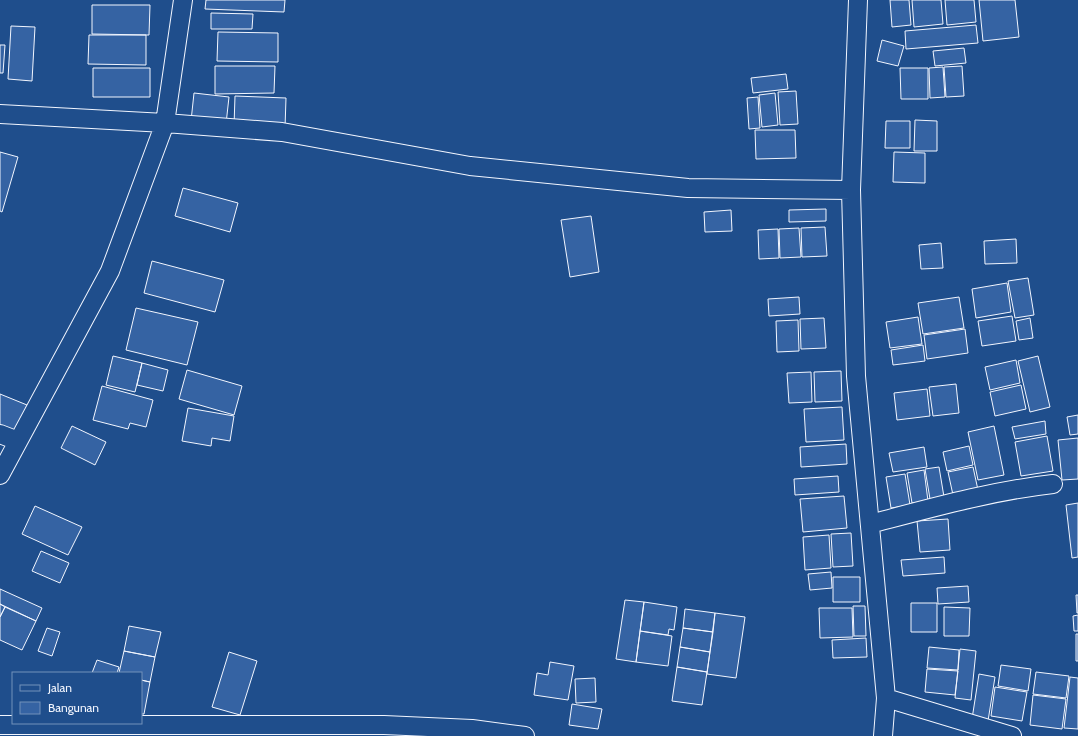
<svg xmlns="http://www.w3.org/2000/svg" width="1078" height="736" font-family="Cabin,sans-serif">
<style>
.building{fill:#3563a3;stroke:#f2f6ff}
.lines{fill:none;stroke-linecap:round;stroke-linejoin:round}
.street-casing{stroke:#f2f6ff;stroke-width:20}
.street{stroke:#1f4e8c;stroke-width:18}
</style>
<rect width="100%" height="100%" fill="#1f4e8c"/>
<path class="building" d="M 206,0 L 285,0 L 284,12 L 205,9 Z
M 890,0 L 909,0 L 911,25 L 892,27 Z
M 912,0 L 941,0 L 943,24 L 914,27 Z
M 945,0 L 974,0 L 976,22 L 947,25 Z
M 979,0 L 1015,0 L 1019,37 L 983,41 Z
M 92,5 L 150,5 L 149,35 L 92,34 Z
M 211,13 L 253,14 L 252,29 L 211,29 Z
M 976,25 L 978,43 L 906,49 L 905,31 Z
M 11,26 L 35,27 L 32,81 L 8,79 Z
M 218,32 L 278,33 L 278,62 L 217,61 Z
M 89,35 L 146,35 L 146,65 L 88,64 Z
M 882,40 L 904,46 L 898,66 L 877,61 Z
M 0,45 L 5,45 L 3,73 L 0,73 Z
M 964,48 L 966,63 L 935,66 L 933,51 Z
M 215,66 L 275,66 L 274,93 L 215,94 Z
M 962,66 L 964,96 L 946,97 L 944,67 Z
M 943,67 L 945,97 L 930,98 L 929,68 Z
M 93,68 L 150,68 L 150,97 L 93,97 Z
M 900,68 L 928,68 L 928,99 L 901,99 Z
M 786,74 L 788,89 L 753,93 L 751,78 Z
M 796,91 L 798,124 L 780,125 L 778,92 Z
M 194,93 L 229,97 L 226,124 L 191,121 Z
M 775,93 L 778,125 L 762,127 L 759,95 Z
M 235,96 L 286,98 L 285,128 L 234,126 Z
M 758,97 L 760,128 L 749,129 L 747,98 Z
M 915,120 L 937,121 L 937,151 L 914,151 Z
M 886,121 L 910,121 L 910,148 L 885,148 Z
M 755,130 L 795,130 L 796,158 L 756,159 Z
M 0,152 L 18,157 L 2,212 L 0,211 Z
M 894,152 L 925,153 L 925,183 L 893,182 Z
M 183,188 L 238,203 L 230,232 L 175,216 Z
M 826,209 L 826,221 L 789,222 L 789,210 Z
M 731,210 L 732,231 L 705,232 L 704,212 Z
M 591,216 L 599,272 L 570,277 L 561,220 Z
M 825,227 L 827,256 L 802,257 L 801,228 Z
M 799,228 L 801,257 L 780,258 L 779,229 Z
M 778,229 L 779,258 L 759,259 L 758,230 Z
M 1016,239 L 1017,263 L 985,264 L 984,241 Z
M 941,243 L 943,268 L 921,269 L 919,245 Z
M 152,261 L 224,280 L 215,312 L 144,293 Z
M 1028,278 L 1034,315 L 1015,318 L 1008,281 Z
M 1007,283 L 1011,312 L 976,318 L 972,289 Z
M 799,297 L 800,314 L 769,316 L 768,299 Z
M 959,297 L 964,328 L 923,334 L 918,303 Z
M 136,308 L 198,322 L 187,365 L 126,350 Z
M 1012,316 L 1016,341 L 982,346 L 978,321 Z
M 918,317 L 922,344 L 890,348 L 886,322 Z
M 824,318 L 826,348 L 801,349 L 800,319 Z
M 1030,318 L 1033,338 L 1019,340 L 1016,321 Z
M 798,320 L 799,351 L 777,352 L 776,321 Z
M 965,329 L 968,353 L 927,359 L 924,335 Z
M 923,345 L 925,361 L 893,365 L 891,350 Z
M 113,356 L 142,363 L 135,392 L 106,385 Z
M 1038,356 L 1050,407 L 1030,412 L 1018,361 Z
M 1016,360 L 1020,383 L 990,390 L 985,367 Z
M 142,363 L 168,370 L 163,391 L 137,385 Z
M 187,370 L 242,386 L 234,415 L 179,399 Z
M 841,371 L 842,401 L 815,402 L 814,372 Z
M 811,372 L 812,402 L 789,403 L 787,373 Z
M 956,384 L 959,413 L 933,416 L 929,387 Z
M 1021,385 L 1026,409 L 995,416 L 990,392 Z
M 102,386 L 153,400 L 146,427 L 130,423 L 128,429 L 93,420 Z
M 927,389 L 930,416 L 897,420 L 894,393 Z
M 0,394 L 27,405 L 16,433 L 0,426 Z
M 842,407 L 844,440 L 806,442 L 804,409 Z
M 188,408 L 234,416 L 230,441 L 212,438 L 211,446 L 182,441 Z
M 1078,415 L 1078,434 L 1070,435 L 1067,417 Z
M 1045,421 L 1046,434 L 1015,439 L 1012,427 Z
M 72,426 L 106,442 L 95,465 L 61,448 Z
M 994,426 L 1004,475 L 978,480 L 968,432 Z
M 1047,436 L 1053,471 L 1021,476 L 1015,442 Z
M 1078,438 L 1078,479 L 1062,480 L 1058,440 Z
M 846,444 L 847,464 L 801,467 L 800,447 Z
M 969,446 L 973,465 L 947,471 L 943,452 Z
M 924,447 L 927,467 L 893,472 L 889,453 Z
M 939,467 L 944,497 L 930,499 L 925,469 Z
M 973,467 L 978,490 L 953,495 L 948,472 Z
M 924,470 L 928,501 L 912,503 L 907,473 Z
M 905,474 L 910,505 L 891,508 L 886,477 Z
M 838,476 L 839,492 L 795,495 L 794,479 Z
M 844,496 L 847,528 L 803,532 L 800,499 Z
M 1078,503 L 1078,557 L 1072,558 L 1066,505 Z
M 35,506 L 82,527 L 68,555 L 22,534 Z
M 948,519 L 950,550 L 920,552 L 917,521 Z
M 851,533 L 853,566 L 833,567 L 831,534 Z
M 829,535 L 831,568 L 805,570 L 803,537 Z
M 41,551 L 69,563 L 60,583 L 32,571 Z
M 944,557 L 945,573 L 903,576 L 901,560 Z
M 831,572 L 832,588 L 810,590 L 808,574 Z
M 833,577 L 860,577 L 860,602 L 833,602 Z
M 968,586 L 969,602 L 938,604 L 937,588 Z
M 0,589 L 42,608 L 36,621 L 0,604 Z
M 1076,595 L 1078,595 L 1078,613 L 1077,613 Z
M 625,600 L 644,602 L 636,662 L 616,659 Z
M 644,602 L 677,607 L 674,630 L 669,629 L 668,635 L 640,631 Z
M 911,603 L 937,603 L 937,632 L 911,632 Z
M 0,604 L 5,607 L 0,617 Z
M 853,606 L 865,606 L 866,636 L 854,636 Z
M 5,607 L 36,621 L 22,650 L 0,640 L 0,617 Z
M 944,607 L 970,608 L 969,636 L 944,636 Z
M 819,608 L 852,608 L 853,637 L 820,638 Z
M 685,609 L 715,613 L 713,632 L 683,628 Z
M 715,613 L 745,617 L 736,678 L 707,674 Z
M 1078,615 L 1078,631 L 1074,631 L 1073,616 Z
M 129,626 L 161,632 L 155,657 L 124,651 Z
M 47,628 L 60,632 L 52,656 L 38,651 Z
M 683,628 L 713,632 L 710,652 L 680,647 Z
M 640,631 L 672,636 L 668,666 L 636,662 Z
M 1076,634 L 1078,634 L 1078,661 L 1076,661 Z
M 866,638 L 867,657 L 833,658 L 832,640 Z
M 680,647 L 710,652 L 707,672 L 677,667 Z
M 929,647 L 959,650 L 958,670 L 927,668 Z
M 960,649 L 976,651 L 971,700 L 955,698 Z
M 124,651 L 155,657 L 150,682 L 141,680 L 141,673 L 119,673 Z
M 229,652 L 257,661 L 240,715 L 212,707 Z
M 97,660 L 119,667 L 117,673 L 92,673 Z
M 550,662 L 574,666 L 568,700 L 534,695 L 537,673 L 548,675 Z
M 1001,665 L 1031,669 L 1028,691 L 998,686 Z
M 677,667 L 707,672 L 702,705 L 672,701 Z
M 927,669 L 958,671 L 955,695 L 925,692 Z
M 1036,672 L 1069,676 L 1066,698 L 1033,694 Z
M 979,674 L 995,677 L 988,721 L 972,719 Z
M 1070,677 L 1078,678 L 1078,729 L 1064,728 Z
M 595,678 L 596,702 L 576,703 L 575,679 Z
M 141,680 L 150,682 L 144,714 L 141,714 Z
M 995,687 L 1027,692 L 1022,721 L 991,716 Z
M 1033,695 L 1066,699 L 1062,729 L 1030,725 Z
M 572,704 L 602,709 L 598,729 L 569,725 Z"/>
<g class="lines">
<g class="street-casing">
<path id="street" d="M 858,0 L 851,190 L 856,376 L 886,698 L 883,736
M 0,114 L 165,123 L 282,132 L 470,166 L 688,188 L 851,190
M 0,434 L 18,441
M 0,475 L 110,271 L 165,123 L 183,0
M 870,524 C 931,508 991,491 1053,484
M 886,698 L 1012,736
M 0,725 L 384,725 L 472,729 L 525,736"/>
</g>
<use href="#street" class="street"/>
</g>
<rect x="12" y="672" width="130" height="52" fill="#1f4e8c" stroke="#7391ba"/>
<rect x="20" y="685" width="20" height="6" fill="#1f4e8c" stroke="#7391ba"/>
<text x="48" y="692" font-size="12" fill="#f2f6ff">Jalan</text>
<rect x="20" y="702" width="20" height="12" fill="#3563a3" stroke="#7391ba"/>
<text x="48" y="712" font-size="12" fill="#f2f6ff">Bangunan</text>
</svg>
